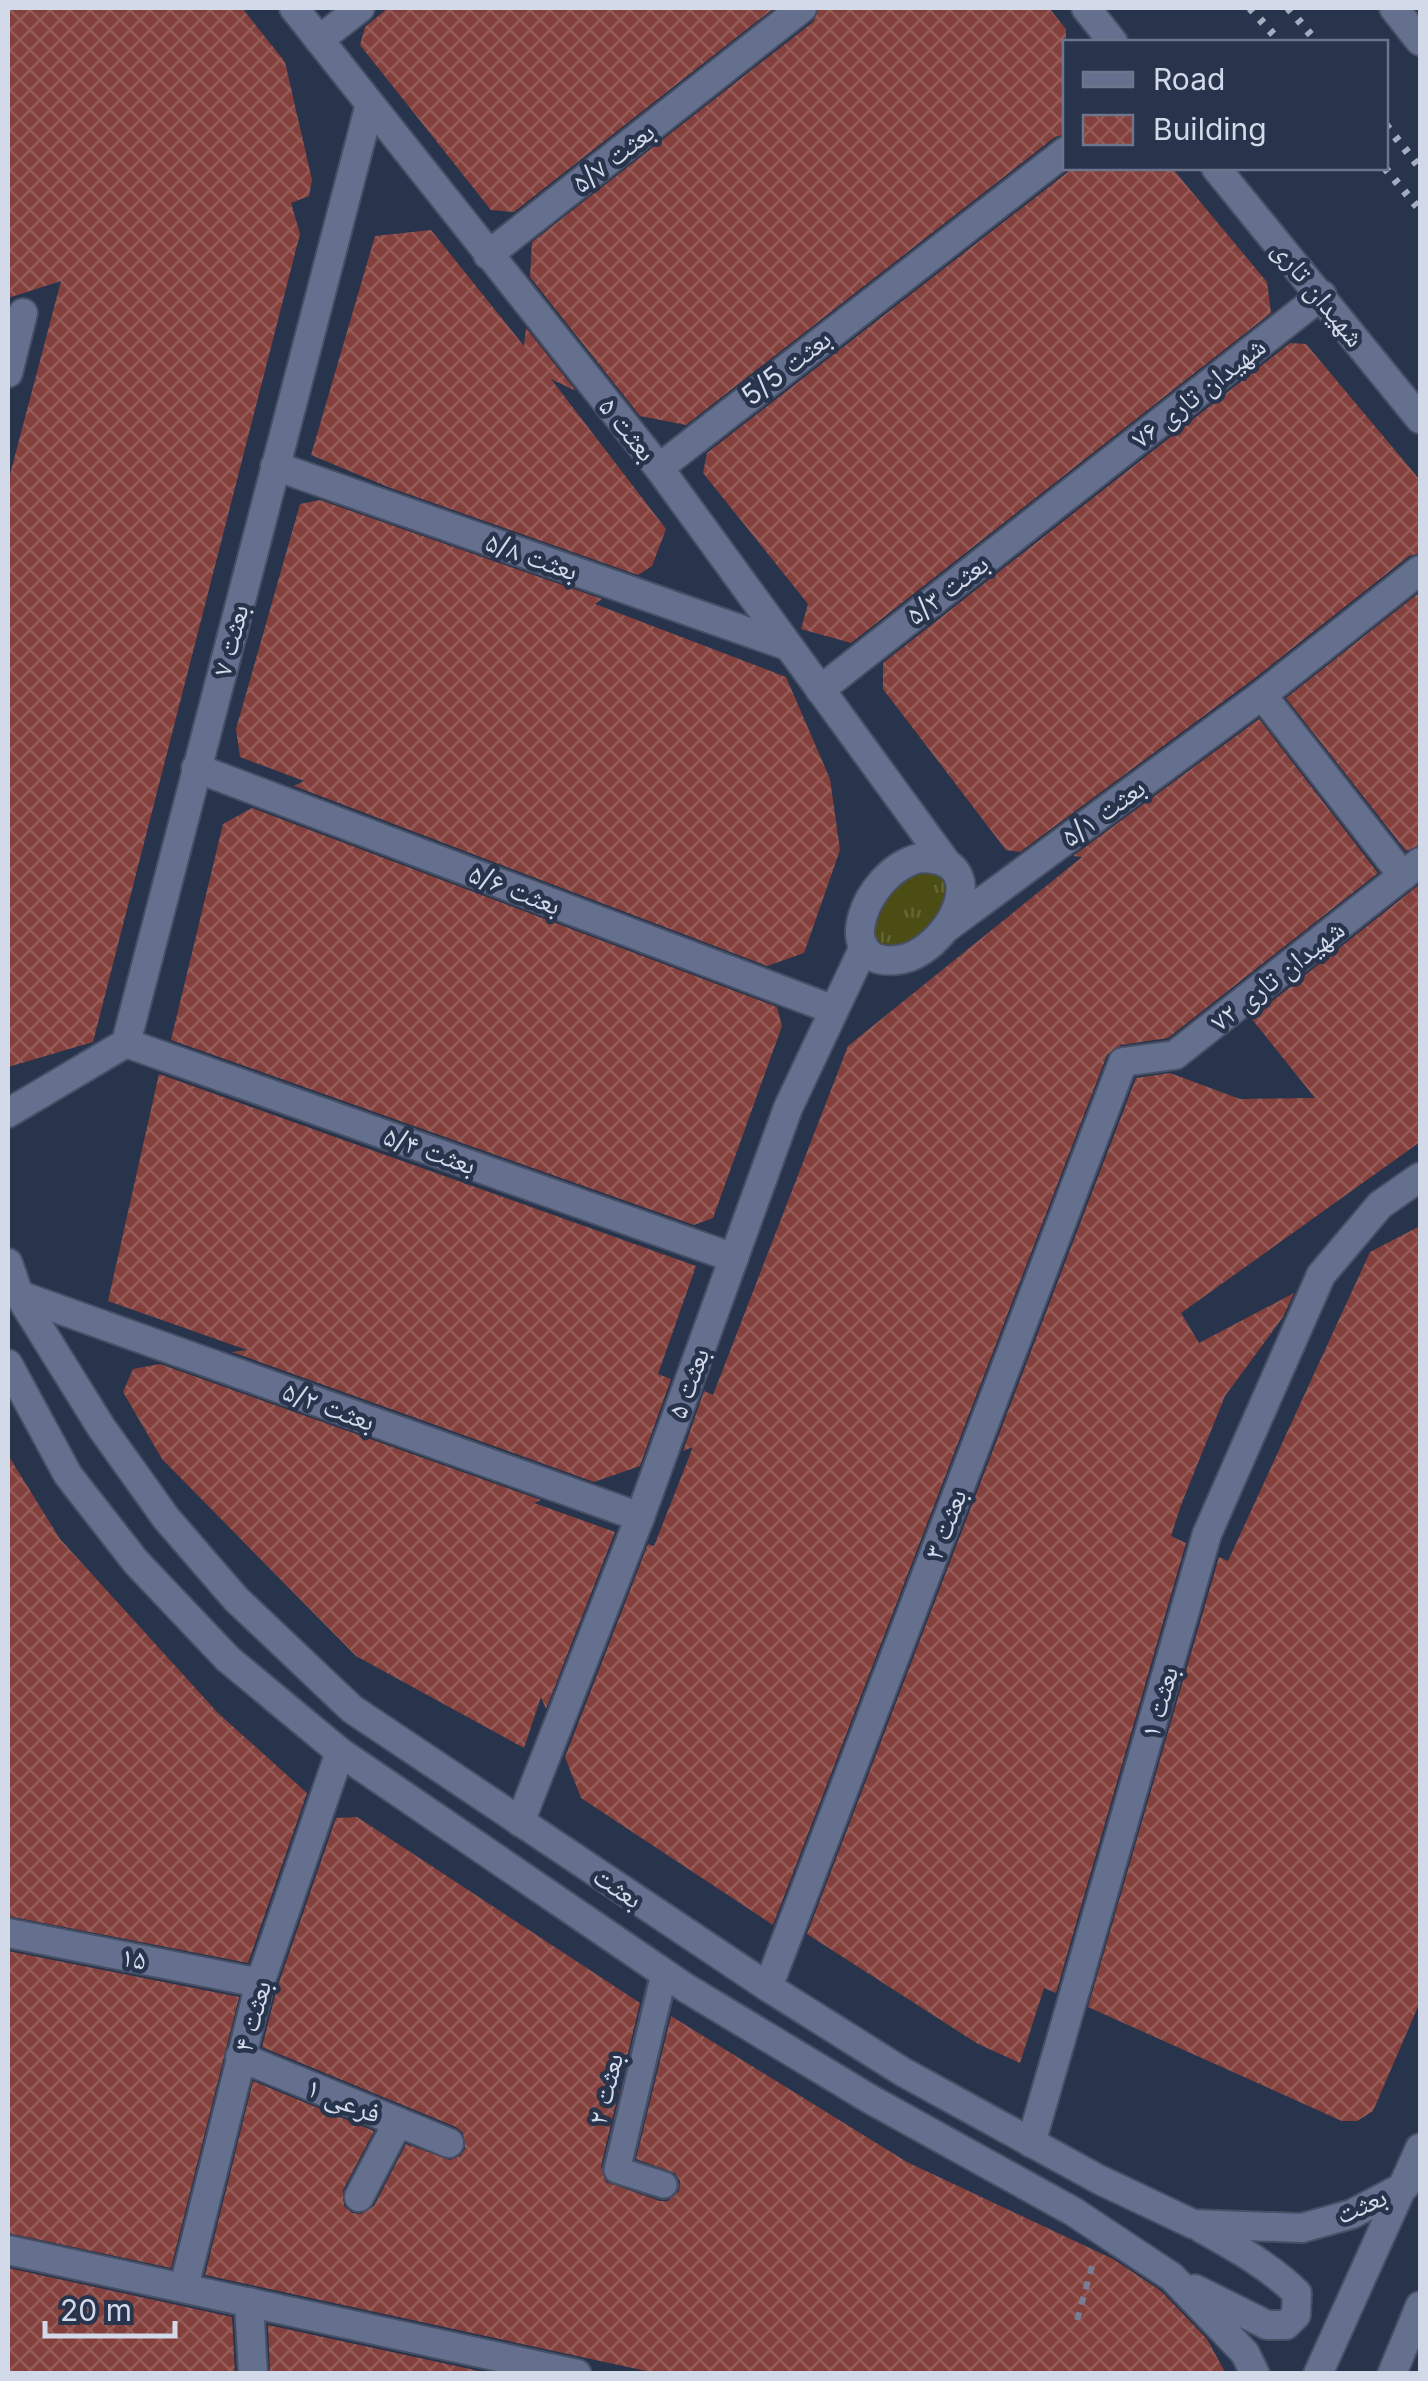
<svg xmlns="http://www.w3.org/2000/svg" width="1428" height="2381" viewBox="0 0 1428 2381" font-family="Inter,'Noto Naskh Arabic',sans-serif">
<style>
.grass{fill:url(#grass-tufts)}
.building{fill:url(#building-cross-hatch)}
.lines{fill:none;stroke-linecap:round;stroke-linejoin:round}
.service-casing{stroke:#474f65;stroke-width:30}
.minor-casing{stroke:#474f65;stroke-width:32}
.tertiary-casing{stroke:#474f65;stroke-width:32}
.secondary-casing{stroke:#474f65;stroke-width:32}
.path{stroke:#767f94;stroke-width:6;stroke-dasharray:8 8;stroke-linecap:butt}
.service{stroke:#64708d;stroke-width:25}
.minor{stroke:#64708d;stroke-width:28}
.tertiary{stroke:#64708d;stroke-width:28}
.secondary{stroke:#64708d;stroke-width:28}
.rail{stroke:#a4acbf;stroke-width:8;stroke-dasharray:5 10;stroke-linecap:butt}
.labels{text-anchor:middle;stroke-width:9;stroke-linejoin:round;paint-order:stroke}
.street-label{font-size:28px;fill:#d2d9e9;stroke:#28334c}
</style>
<defs>
<pattern id="grass-tufts" width="24" height="20" patternUnits="userSpaceOnUse" patternTransform="scale(2.5)"><rect width="24" height="20" fill="#4c4d15"/><path d="M3 7l-1-3M5 7V3M7 7l1-3M15 17l-1-3M17 17v-4M19 17l1-3" fill="none" stroke="#656637"/></pattern>
<pattern id="building-cross-hatch" width="8" height="8" patternUnits="userSpaceOnUse" patternTransform="scale(2.5)"><rect width="8" height="8" fill="#83403c"/><path d="M0 0l8 8M0 8l8-8" fill="none" stroke="#945b58"/></pattern>
</defs>
<rect width="100%" height="100%" fill="#28334c"/>
<path class="grass" d="M930,864L955,893L918,948L874,947C864,891 885,886 930,864Z"/>
<g class="building">
<polygon points="8,8 242,8 285,62 312,180 309,196 291,203 300,234 93,1042 8,1067 8,482 61,281 8,298"/>
<polygon points="388,8 774,8 514,212 491,210 360,45 365,27"/>
<polygon points="819,8 1049,8 1066,29 1066,134 1055,137 686,425 640,416 530,277 532,242 813,22"/>
<polygon points="1073,168 1172,168 1267,282 1271,313 851,643 801,629 808,604 703,473 707,453"/>
<polygon points="431,230 524,346 526,328 576,391 551,379 666,529 652,566 638,575 388,487 311,455 375,236"/>
<polygon points="1290,343 1306,344 1420,480 1420,553 1409,556 1251,681 1020,852 1006,850 883,689 883,663"/>
<polygon points="320,500 602,599 595,604 786,677 830,779 840,850 804,953 767,966 294,786 304,781 240,757 236,729 300,504"/>
<polygon points="1420,592 1420,845 1406,851 1286,698"/>
<polygon points="1259,719 1378,873 1168,1038 1121,1045 1107,1055 773,1925 581,1798 565,1757 648,1544 654,1546 693,1447 683,1451 704,1391 713,1395 848,1046 1082,857 1073,856"/>
<polygon points="252,808 777,1007 782,1026 713,1218 694,1225 171,1040 223,824"/>
<polygon points="1420,884 1420,1142 1181,1313 1199,1343 1294,1293 1283,1317 1225,1396 1181,1505 1171,1536 1186,1543 1056,1993 1044,1988 1020,2063 978,2044 807,1934 1136,1078 1170,1073 1240,1099 1315,1098 1251,1018"/>
<polygon points="159,1074 696,1266 658,1374 671,1379 640,1466 594,1482 232,1352 247,1350 108,1301"/>
<polygon points="1420,1226 1420,2002 1373,2111 1357,2121 1342,2121 1088,2007 1219,1557 1228,1561 1370,1252"/>
<polygon points="160,1364 541,1500 534,1503 615,1532 546,1709 541,1697 524,1748 356,1656 162,1459 123,1392 133,1369"/>
<polygon points="8,1455 60,1539 218,1713 307,1793 248,1963 8,1916"/>
<polygon points="357,1817 640,2003 601,2166 606,2182 660,2201 668,2201 679,2191 680,2181 675,2173 636,2159 671,2016 907,2162 1113,2259 1161,2291 1207,2339 1226,2374 660,2374 205,2275 253,2081 374,2131 343,2190 344,2206 352,2213 361,2214 374,2206 406,2144 450,2160 460,2156 465,2149 463,2133 456,2127 262,2047 277,1988 336,1818"/>
<polygon points="8,1951 239,1997 171,2268 8,2233"/>
<polygon points="8,2268 232,2317 235,2374 8,2374"/>
<polygon points="268,2325 493,2374 270,2374"/>
</g>
<g class="lines">
<defs>
<polyline id="service" points="664,1974 617,2170 664,2185"/>
<g id="minor">
<polyline points="294,8 659,468 946,862"/>
<polyline points="319,40 360,8"/>
<polyline points="488,255 802,8"/>
<polyline points="8,373 23,313"/>
<polyline points="275,466 788,646"/>
<polyline points="659,468 1066,151"/>
<polyline points="820,690 1322,295"/>
<polyline points="1262,695 1403,876"/>
<polyline points="196,768 834,1010"/>
<path d="M919,858C999,857 948,955 897,960C831,967 863,873 919,858Z"/>
<polyline points="945,929 1262,695 1420,570"/>
<polyline points="126,1043 734,1258"/>
<polyline points="8,1113 126,1043 370,104"/>
<polyline points="19,1295 640,1517"/>
<polyline points="520,1822 640,1517 788,1108 864,947"/>
<polyline points="8,1933 260,1983"/>
<polyline points="768,1987 1123,1062 1175,1055 1420,862"/>
<polyline points="240,2057 449,2143"/>
<polyline points="1031,2143 1207,1534 1321,1275 1380,1205 1420,1177"/>
<polyline points="359,2197 398,2122"/>
<polyline points="8,2250 577,2374"/>
<polyline points="184,2287 260,1983 340,1752"/>
<polyline points="249,2302 253,2374"/>
</g>
<g id="tertiary">
<polyline points="1086,8 1113,42"/>
<polyline points="1394,8 1420,41"/>
<polyline points="1216,168 1420,419"/>
</g>
<g id="secondary">
<polyline points="8,1263 19,1295 101,1427 166,1518 236,1599 352,1709 768,1987 903,2072 1098,2179 1193,2224 1302,2228 1352,2214 1405,2186"/>
<polyline points="8,1364 68,1475 136,1562 228,1659 340,1752 686,1988 870,2099 1074,2212 1172,2277 1245,2353 1255,2374"/>
<path d="M1195,2289L1267,2325H1286L1296,2315L1297,2293C1268,2265 1235,2247 1201,2228"/>
<polyline points="1318,2374 1420,2148"/>
<polyline points="1392,2374 1420,2306"/>
</g>
</defs>
<use href="#service" class="service-casing"/>
<use href="#minor" class="minor-casing"/>
<use href="#tertiary" class="tertiary-casing"/>
<use href="#secondary" class="secondary-casing"/>
<polyline class="path" points="1077,2320 1093,2263"/>
<use href="#service" class="service"/>
<use href="#minor" class="minor"/>
<use href="#tertiary" class="tertiary"/>
<use href="#secondary" class="secondary"/>
<g class="rail">
<polyline points="1250,8 1280,42"/>
<polyline points="1288,8 1317,42"/>
<polyline points="1386,125 1420,168"/>
<polyline points="1385,168 1420,210"/>
</g>
</g>
<g class="labels">
<g class="street-label">
<text transform="translate(613 157) rotate(-38)" y="10">بعثت ۵/۷</text>
<text transform="translate(1319 293) rotate(51)" y="10">شهیدان تاری</text>
<text transform="translate(786 367) rotate(-38)" y="10">بعثت 5/5</text>
<text transform="translate(1198 392) rotate(-38)" y="10">شهیدان تاری ۷۶</text>
<text transform="translate(628 429) rotate(51)" y="10">بعثت ۵</text>
<text transform="translate(532 556) rotate(19)" y="10">بعثت ۵/۸</text>
<text transform="translate(947 589) rotate(-38)" y="10">بعثت ۵/۳</text>
<text transform="translate(230 640) rotate(-75)" y="10">بعثت ۷</text>
<text transform="translate(1103 812) rotate(-36)" y="10">بعثت ۵/۱</text>
<text transform="translate(515 889) rotate(21)" y="10">بعثت ۵/۶</text>
<text transform="translate(1277 975) rotate(-38)" y="10">شهیدان تاری ۷۲</text>
<text transform="translate(430 1150) rotate(19)" y="10">بعثت ۵/۴</text>
<text transform="translate(688 1383) rotate(-70)" y="10">بعثت ۵</text>
<text transform="translate(329 1406) rotate(20)" y="10">بعثت ۵/۲</text>
<text transform="translate(945 1524) rotate(-69)" y="10">بعثت ۳</text>
<text transform="translate(1159 1702) rotate(-74)" y="10">بعثت ۱</text>
<text transform="translate(618 1887) rotate(34)" y="10">بعثت</text>
<text transform="translate(134 1958) rotate(11)" y="10">۱۵</text>
<text transform="translate(252 2016) rotate(-74)" y="10">بعثت ۴</text>
<text transform="translate(605 2089) rotate(-76)" y="10">بعثت ۲</text>
<text transform="translate(344 2100) rotate(22)" y="10">فرعی ۱</text>
<text transform="translate(1361 2205) rotate(-24)" y="10">بعثت</text>
</g>
</g>
<rect width="1428" height="2381" fill="none" stroke="#d2d9e9" stroke-width="20"/>
<rect x="1063" y="40" width="325" height="130" fill="#28334c" stroke="#6c758b" stroke-width="2.5"/>
<rect x="1083" y="72" width="50" height="15" fill="#64708d" stroke="#6c758b" stroke-width="2.5"/>
<text x="1153" y="90" font-size="30" fill="#d2d9e9">Road</text>
<rect x="1083" y="115" width="50" height="30" fill="url(#building-cross-hatch)" stroke="#6c758b" stroke-width="2.5"/>
<text x="1153" y="140" font-size="30" fill="#d2d9e9">Building</text>
<path d="M45 2321v15h130v-15" fill="none" stroke="#d2d9e9" stroke-width="5"/>
<text x="60" y="2321" font-size="30" fill="#d2d9e9" stroke="#28334c" stroke-width="8" paint-order="stroke">20 m</text>
</svg>
